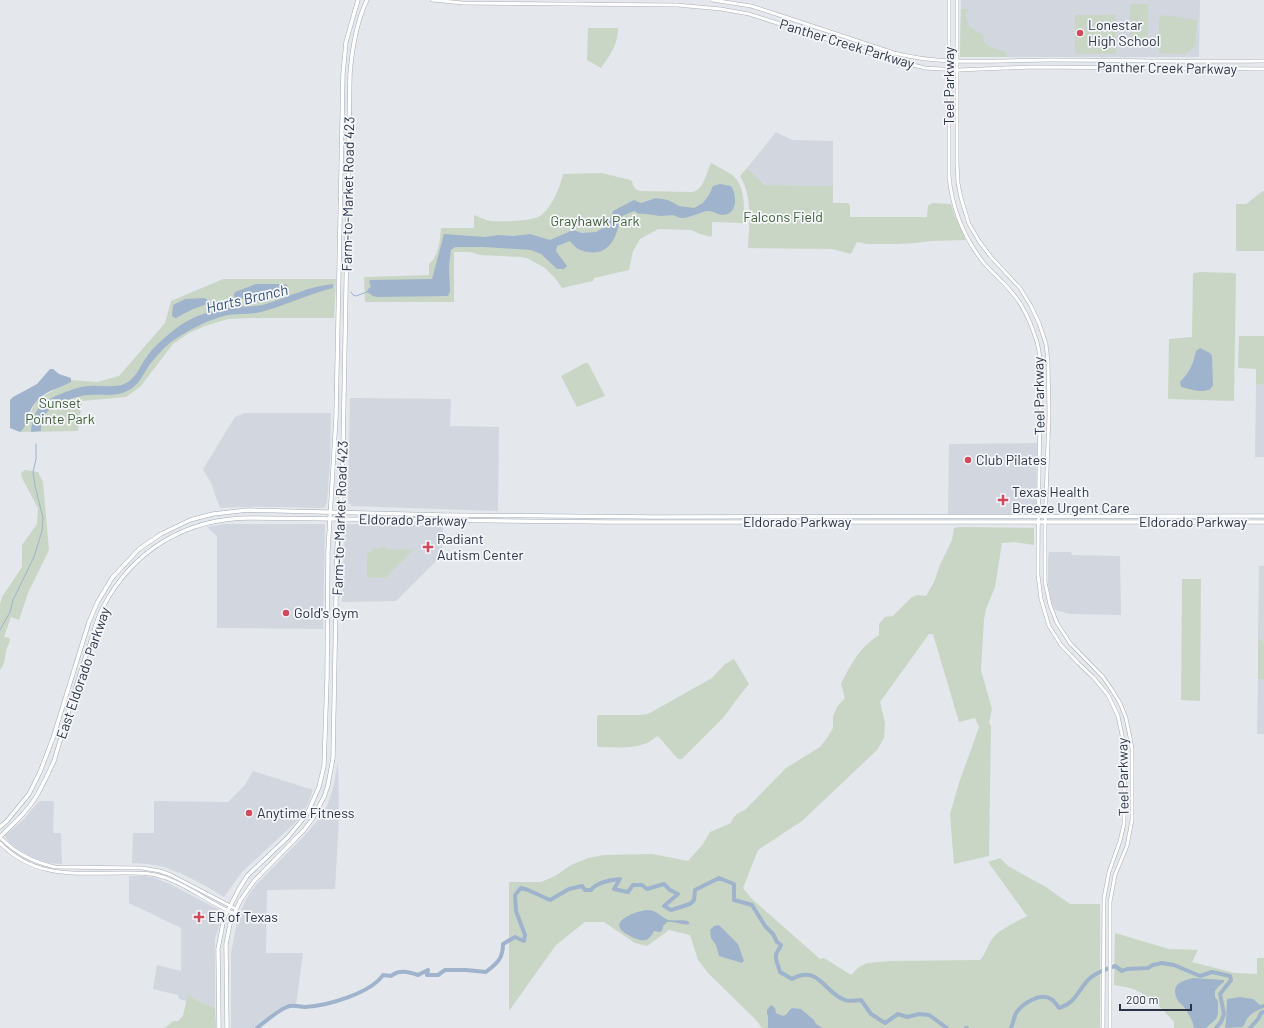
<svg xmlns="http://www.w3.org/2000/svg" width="1264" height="1028" viewBox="0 0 1264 1028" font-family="Barlow,sans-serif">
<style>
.built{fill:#d2d6de}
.green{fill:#c9d6c5}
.water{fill:#9fb4cc}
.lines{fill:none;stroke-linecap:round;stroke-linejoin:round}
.stream{stroke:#9fb4cc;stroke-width:1}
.river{stroke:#9fb4cc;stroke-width:4}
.secondary-casing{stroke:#a9aeb7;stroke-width:4}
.primary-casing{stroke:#a3abb8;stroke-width:4.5}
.secondary{stroke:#fff;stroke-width:3}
.primary{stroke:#fff;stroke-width:3.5}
.poi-dot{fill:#d1495b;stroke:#f4f6f9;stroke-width:1.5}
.labels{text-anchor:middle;stroke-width:3.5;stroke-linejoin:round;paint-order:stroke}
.poi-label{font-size:14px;fill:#2b3445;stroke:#f4f6f9;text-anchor:start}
.street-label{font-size:14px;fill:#2b3445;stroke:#f4f6f9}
.park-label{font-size:14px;fill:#3f6138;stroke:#f4f6f9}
.water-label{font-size:15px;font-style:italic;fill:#34527a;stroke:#f4f6f9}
</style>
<rect width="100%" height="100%" fill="#e4e7ec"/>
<g class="built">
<polygon points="961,0 1200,0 1199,57 960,57"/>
<polygon points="776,132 792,140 833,141 833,186 765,185 747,168"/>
<polygon points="1256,384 1264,385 1264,457 1255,457"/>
<polygon points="350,398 451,399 450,426 499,427 498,511 351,506 351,504 348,504"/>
<polygon points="245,413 331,413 330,462 327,502 324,508 282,507 239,507 220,508 211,483 203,469 235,417"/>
<polygon points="1037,443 1036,510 1034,514 948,514 949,444"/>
<polygon points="224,524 325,524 323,629 217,628 217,536 207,527"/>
<polygon points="345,524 443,526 442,555 396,601 342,602"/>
<polygon points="1049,552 1071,552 1072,555 1120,556 1121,615 1070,614 1055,610 1052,604 1048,584 1048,559"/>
<polygon points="1259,566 1264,566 1264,644 1258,637"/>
<polygon points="1258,679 1264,679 1264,734 1257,734"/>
<polygon points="338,761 339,817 335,889 267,890 266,953 303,953 296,1005 288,1006 257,1028 231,1028 231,953 237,922 243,906 248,896 256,885 304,836 318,820 327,806 333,789"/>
<polygon points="253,771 313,790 307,806 295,823 242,872 224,897 204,885 182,874 164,867 148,864 132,863 133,833 154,833 154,801 228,802 245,785"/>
<polygon points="39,801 54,801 53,833 61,833 62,864 49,863 31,857 16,848 6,839 5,836 25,818"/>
<polygon points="129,876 145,876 155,878 170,884 223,912 223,914 215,939 215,1008 194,999 189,995 187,1001 179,999 178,995 153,989 157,965 181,971 181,928 129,903"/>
</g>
<g class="green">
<rect x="1130" y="4" width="18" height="39"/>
<path d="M970,7L965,15L969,26L983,35C983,49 996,48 1006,52L1007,57H960L961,9H967Z"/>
<rect x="1075" y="15" width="41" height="39"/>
<polygon points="1163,15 1197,20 1195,46 1185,54 1159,53 1159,19"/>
<path d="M588,28H618C618,45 610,55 601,68L587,60Z"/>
<path d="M711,163C718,167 725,170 731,174C746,185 744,207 744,223L712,222V234L711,237L700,234L691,230L658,229L640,239L633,251L629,270L594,278L593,281L562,288L555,278L545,268L527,258L520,257L480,255L470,252H454V302H365L364,277L429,275V264C439,256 440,240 441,228H474V215C479,217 486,220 491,221C501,222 533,221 540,216C552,208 560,187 563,174L601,173L631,180C634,185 633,190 641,191L692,192C704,190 706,173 711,163Z"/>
<path d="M747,168L765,185L833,186V203H848L850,206V217H927L928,206L932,203L951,204L954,214L966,240L930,241L916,243L898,244H867L857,242L851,254L832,249L748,248C749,225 753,197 740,176Z"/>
<polygon points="1263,191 1264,191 1264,251 1236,251 1236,204 1246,204"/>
<polygon points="1200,272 1234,273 1236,274 1234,401 1168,399 1169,339 1192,337 1193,274 1194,273"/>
<polygon points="223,279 336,279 334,318 252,318 228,319 205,326 189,333 173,344 140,387 126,397 82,401 78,431 20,432 37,400 71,380 97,382 119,376 165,323 171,301"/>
<polygon points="1239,336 1264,336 1264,385 1256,384 1256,369 1238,368"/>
<polygon points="585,363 588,363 605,396 577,407 561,376"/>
<path d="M25,470L38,472L43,482L49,550L28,593L19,620L11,617L4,637L10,638C10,643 8,644 7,648C4,655 6,664 0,670V604L2,597L22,567V545L37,524L38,508L22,478L21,473Z"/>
<path d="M959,527L1034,528V545L1015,542L1002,543L995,587L986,609L984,619L981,670L992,709L989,723L991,726L989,856L954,864L950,814L959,783L979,727L975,718L959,722L933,634H929L880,702L885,723L884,738L877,750L802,821L758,850L743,888L752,899L820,959L824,958L851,975L859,967L867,963L890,961L980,960C986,954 987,946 992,939C999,929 1017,922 1027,916L988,862L1000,858L1008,866L1046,887L1070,904H1100V1028H762L756,1020L708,973L698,960L690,935L669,930L647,946L635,943L604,922H585L556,945L509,1011V882H541L555,876L571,865L588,858L604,855L652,854L688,861L703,844L710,832L731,823L733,818L737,814L746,809L786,768L820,747L827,738L833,728V716L837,707L845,698L841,684C851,664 859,648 879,635V624L885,617L893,616L911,598L917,595L926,596L934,582L940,565L952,540L954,528Z"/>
<polygon points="373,547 378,549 384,547 388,550 414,549 386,577 383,578 367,577 367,553 372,552"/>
<polygon points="1182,579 1201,579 1200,701 1181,700"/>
<polygon points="1258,637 1264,644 1264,679 1258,679"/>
<path d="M734,659L749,684L737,699L723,718L682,759H678L658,736C653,738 650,743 644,744C630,749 613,747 598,747L597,745V717L598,715H640L648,714L712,678L725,664Z"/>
<path d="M1115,933L1169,949L1198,950L1192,962L1235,973L1257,974V958H1264V1028H1174V1022C1163,1009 1147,993 1130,988C1125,987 1120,986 1114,985Z"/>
<polygon points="188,994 194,999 215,1008 216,1028 165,1028 173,1021 178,1021 183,1016"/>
</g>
<g class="water">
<path d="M720,184L731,186C737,195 738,214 723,215C718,215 714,211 708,211C699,212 691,218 682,218C679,218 676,216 673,215C669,215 665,216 661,216C653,216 647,213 639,214L634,211L620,217C618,235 610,256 588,252C580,251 575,248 570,241L557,246L556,251L567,266L564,269H557L541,254L531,250L484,247H455L451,250L449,266L450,291L448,296L377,297L373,296L367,292L368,289L371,287L369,282L370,280L432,279L444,234L485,237L498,235L514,236L530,234L550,240L573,230L582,233L596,232L606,226L611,217L613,211L634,200L641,203L656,198L668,200L679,206L694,208L703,203L709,195L713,186Z"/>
<path d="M256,284H285L289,286C279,295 250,299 237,299L234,297V294L235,292Z"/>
<path d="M333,284V288C308,294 285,306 261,312C250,315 239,313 228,315C206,320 189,330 171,342C163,348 156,357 150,364C143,374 139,386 127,391C116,397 103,394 91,395C83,395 75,397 68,400C51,407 41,412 41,431L31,432C33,409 42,401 63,393C71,390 80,386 89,386C102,385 117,389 128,382C137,376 140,366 146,358C153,347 164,338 174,330C191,316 214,309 236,307C246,306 256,307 266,304C288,297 310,286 333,284Z"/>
<polygon points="204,298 208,300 207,304 191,310 176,318 175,318 172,316 173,305 185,299"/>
<path d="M1200,348L1210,353L1212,356L1213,385C1209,396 1190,389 1181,387L1180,382C1182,379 1185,377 1187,374C1192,367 1194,359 1196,351Z"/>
<path d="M50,369H53L59,374L71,378V382C50,393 41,390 29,413C25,421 28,425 20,432L10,428V400L13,397L37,384Z"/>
<path d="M646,910C656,910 658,914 666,919C672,922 682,919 688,921L690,924C682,926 675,921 667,922L663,926L662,931L659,932L654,931C648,944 640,941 630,936C627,934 622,932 620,928C615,918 639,911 646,910Z"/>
<polygon points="719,925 738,944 744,961 742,963 719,956 716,945 711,938 710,930 714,926"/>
<path d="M1193,978L1224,980V982L1218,987L1215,991V997L1218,1001V1014L1216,1019L1206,1028H1194C1193,1025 1193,1022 1191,1019C1189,1015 1186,1009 1183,1006C1181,1003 1180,1004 1178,1001C1170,986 1179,981 1193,978Z"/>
<path d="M1240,997L1253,999L1260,1005L1264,1004V1008C1258,1010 1251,1013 1247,1019C1245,1022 1245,1025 1242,1027L1225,1028L1226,1020L1227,999Z"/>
<path d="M771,1005L775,1008L776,1013C787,1019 785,1014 792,1008L801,1009L814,1020L816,1024L823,1028H768V1016L767,1014V1010Z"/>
</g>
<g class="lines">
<g class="stream">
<polyline points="351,292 353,295 356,296 367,292"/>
<polyline points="0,630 10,612 13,600 34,557 42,531 43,518 35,486 33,472 36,459 36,444"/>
</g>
<g class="river">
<path d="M257,1028C266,1021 277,1011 287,1007C293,1004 299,1007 305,1007C327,1006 371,993 383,975L391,976C399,969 409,972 418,975L428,970L427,975H438L445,970H466L486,972C497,963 503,959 503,944L515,937L524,941L525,935L516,911L515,895L521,888L528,890L550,900L569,889L582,886L585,890H591C597,882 610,880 620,879L614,889L628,892L633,885H642L647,889L664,884L670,890L678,894L664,906L671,910L690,904L694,900L695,890L719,878L734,884V900L752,905L765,926L773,934L777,942L781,945C780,948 777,951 776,955C775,960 779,967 780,972L792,979C819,964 824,993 845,1000C849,1002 856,1000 861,1000L871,1014L885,1023L898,1014L907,1017L919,1014L929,1015L947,1028"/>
<polyline points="966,1028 967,1028"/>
<path d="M1011,1028C1013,1023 1014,1018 1016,1013C1022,1004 1040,992 1051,999C1054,1001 1057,1005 1059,1008C1076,1003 1078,990 1089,979C1096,972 1106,969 1115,966L1122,971L1127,969L1148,968L1153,965L1162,963L1174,965L1200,976L1212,972L1230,976L1231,980L1220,994L1224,1014L1221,1022L1216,1028"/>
<polyline points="1250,1028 1258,1019 1261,1013 1264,1012"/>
</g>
<defs>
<g id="secondary">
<polyline points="432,0 463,3 677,5 721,9 749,14 771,21 885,58 925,68 958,70 1033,67 1264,69"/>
<path d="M712,0L751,6L770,12L894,53C943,66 1000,60 1051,60C1122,60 1193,62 1264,61"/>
<path d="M949,0V176C952,209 963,236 983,262C993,274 1005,283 1014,295C1024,307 1030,321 1035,336C1044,359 1040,392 1040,417C1039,470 1038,522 1038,575L1041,599L1049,626L1061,645L1078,663L1093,677L1108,695L1118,716L1123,740L1125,755L1124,824L1120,841L1109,872L1104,898L1103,1028"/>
<polyline points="957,0 957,162 958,183 961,198 969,224 979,241 991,257 1020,288 1031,306 1039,323 1046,344 1048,362 1049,414 1045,527 1045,582 1050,605 1057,623 1070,643 1103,677 1112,690 1120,703 1126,718 1130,737 1132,749 1132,820 1127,846 1115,875 1110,902 1110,1028"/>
<path d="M0,837C15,853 33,862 55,867L142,868L160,871L171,875L236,909"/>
<path d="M0,843C35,879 76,873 122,873C133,873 145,872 156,875C182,881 209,903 235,914"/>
</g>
<g id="primary">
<polyline points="0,827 7,821 29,794 40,772 53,738 89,622 97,603 112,578 139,549 161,534 190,520 213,514 248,510 443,515 654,517 1264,516"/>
<path d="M0,837C12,825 25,814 34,800C42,788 48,774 54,761C66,722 76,683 90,644C94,632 97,618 103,607C133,550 186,518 251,518L608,522H1264"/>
<polyline points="219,1028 218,949 224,918 239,889 247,876 288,837 307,814 319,787 324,766 327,679 328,551 336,417 343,74 346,42 358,0"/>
<path d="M227,1028L226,944L230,924L240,901L254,881L304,830L313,818L324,797L328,785L333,758L337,548L342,484L343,449L350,74C352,49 356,23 367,0"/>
</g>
</defs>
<use href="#secondary" class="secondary-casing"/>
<use href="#primary" class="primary-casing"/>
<use href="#secondary" class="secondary"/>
<use href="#primary" class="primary"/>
</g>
<g class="poi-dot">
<circle cx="1080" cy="33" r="4"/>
<circle cx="968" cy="460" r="4"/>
<path d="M1001 494h4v4h4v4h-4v4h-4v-4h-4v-4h4z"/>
<path d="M426 541h4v4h4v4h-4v4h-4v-4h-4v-4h4z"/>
<circle cx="286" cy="613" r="4"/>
<circle cx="249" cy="813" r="4"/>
<path d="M197 911h4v4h4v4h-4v4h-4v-4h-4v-4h4z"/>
</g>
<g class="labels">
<g class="poi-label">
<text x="1088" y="30">Lonestar<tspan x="1088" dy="16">High School</tspan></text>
<text x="976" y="465">Club Pilates</text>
<text x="1012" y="497">Texas Health<tspan x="1012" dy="16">Breeze Urgent Care</tspan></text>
<text x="437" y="544">Radiant<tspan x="437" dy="16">Autism Center</tspan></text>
<text x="294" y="618">Gold's Gym</text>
<text x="257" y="818">Anytime Fitness</text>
<text x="208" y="922">ER of Texas</text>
</g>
<g class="street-label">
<text transform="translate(847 44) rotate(17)" y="5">Panther Creek Parkway</text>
<text transform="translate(1167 68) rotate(1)" y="5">Panther Creek Parkway</text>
<text transform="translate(949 86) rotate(-90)" y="5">Teel Parkway</text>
<text transform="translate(348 194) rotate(-89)" y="5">Farm-to-Market Road 423</text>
<text transform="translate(1039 396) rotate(-91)" y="5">Teel Parkway</text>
<text transform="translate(340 518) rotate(-88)" y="5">Farm-to-Market Road 423</text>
<text transform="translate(413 520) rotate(1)" y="5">Eldorado Parkway</text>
<text x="797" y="527">Eldorado Parkway</text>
<text x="1193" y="527">Eldorado Parkway</text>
<text transform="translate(83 673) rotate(-71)" y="5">East Eldorado Parkway</text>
<text transform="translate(1123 777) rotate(-91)" y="5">Teel Parkway</text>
</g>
<g class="park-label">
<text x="783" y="222">Falcons Field</text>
<text x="595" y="226">Grayhawk Park</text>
<text x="60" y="408">Sunset<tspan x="60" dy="16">Pointe Park</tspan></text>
</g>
<g class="water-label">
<text transform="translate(247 299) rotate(-13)" y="5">Harts Branch</text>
</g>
</g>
<path d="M1120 1004v6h71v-6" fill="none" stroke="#2b3445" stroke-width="2"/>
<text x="1126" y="1004" font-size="12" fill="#2b3445" stroke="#f4f6f9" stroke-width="3" paint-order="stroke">200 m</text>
</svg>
